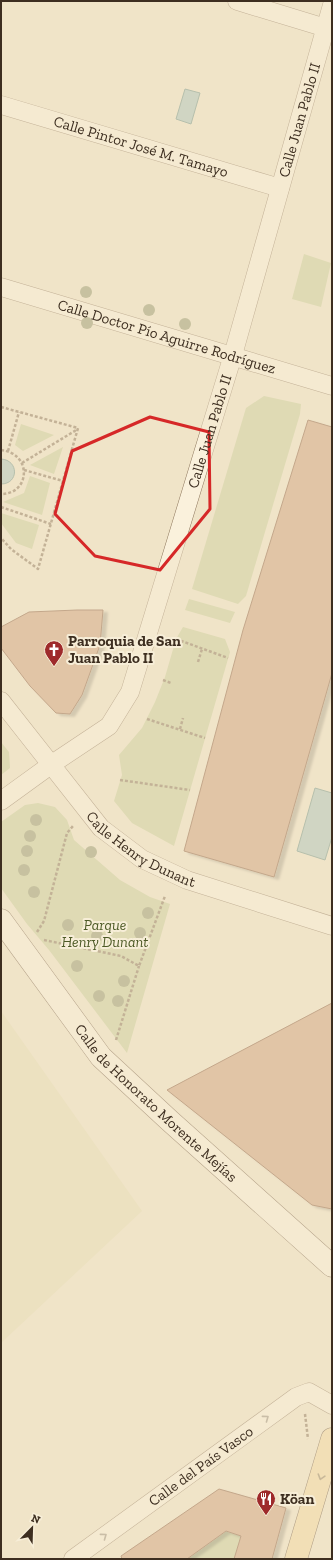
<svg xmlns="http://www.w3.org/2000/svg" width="333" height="1560" viewBox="0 0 333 1560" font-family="'Zilla Slab',serif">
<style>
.farmland{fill:#e6deb5}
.green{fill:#c9cf9b}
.water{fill:#a9c4bc;stroke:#6f938a}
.building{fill:#cf9f7d;stroke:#8d5f41;filter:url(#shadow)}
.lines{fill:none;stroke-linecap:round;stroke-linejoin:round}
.street-casing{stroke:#8d765c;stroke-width:19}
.secondary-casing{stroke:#6f573f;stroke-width:23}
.primary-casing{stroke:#5b4430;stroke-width:23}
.path{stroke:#8d765c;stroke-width:2.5;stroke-dasharray:3 2;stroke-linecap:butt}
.street{stroke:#faf1dc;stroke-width:18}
.secondary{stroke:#faf1dc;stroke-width:22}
.primary{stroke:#f3d9a0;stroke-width:22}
.tree{fill:#96986f}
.oneway{stroke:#9c907e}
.oneway2{stroke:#988460}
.marked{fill:none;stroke:#d62828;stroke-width:3;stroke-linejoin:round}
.labels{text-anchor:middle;stroke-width:4;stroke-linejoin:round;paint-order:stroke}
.street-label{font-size:15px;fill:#3d2e20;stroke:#f7eed8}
.poi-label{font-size:15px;font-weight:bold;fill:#3d2e20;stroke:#f7eed8;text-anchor:start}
.park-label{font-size:15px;font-style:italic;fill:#4d5a26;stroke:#f7eed8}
</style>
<defs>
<filter id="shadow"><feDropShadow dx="4.5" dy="2.5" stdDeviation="1" flood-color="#0004"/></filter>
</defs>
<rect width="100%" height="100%" fill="#f0e4c8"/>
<polygon class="farmland" points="1,1011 142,1211 1,1343"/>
<g class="green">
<polygon points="304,254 331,263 321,307 292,299"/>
<polygon points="264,396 301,404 300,414 246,596 238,604 192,589 246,408"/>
<polygon points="21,424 54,435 23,451 15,445"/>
<polygon points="63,447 54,474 30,465"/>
<polygon points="30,476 50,483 42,515 3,502 24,493"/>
<polygon points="1,513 39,525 32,549 16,543 1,523"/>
<polygon points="189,599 235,612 230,623 185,610"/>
<polygon points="183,627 225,639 230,652 174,846 132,823 114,801 122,775 119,755 142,728 155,702 165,677 176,639"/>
<polygon points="1,742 9,752 10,768 1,775"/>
<polygon points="38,803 55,807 67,820 74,840 120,880 150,897 170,904 127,1053 49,950 27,924 1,888 1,822 25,805"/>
<polygon points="226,1531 241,1536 234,1559 187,1559"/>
</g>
<g class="water">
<polygon points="185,89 200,93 191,124 176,119"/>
<path d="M1,459C19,460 19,484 1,484Z"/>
<polygon points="315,788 332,793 332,837 325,860 297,851"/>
</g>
<g class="building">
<polygon points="308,420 332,427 332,673 274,877 184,851 243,630"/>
<polygon points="77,610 103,610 100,645 82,695 70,714 56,713 30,686 1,648 1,627 29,612"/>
<polygon points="332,1003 332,1209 312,1205 167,1090"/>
<polygon points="219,1489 286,1508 272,1559 234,1559 241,1536 226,1531 187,1559 122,1559 121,1556"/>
</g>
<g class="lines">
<defs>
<g id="street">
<polyline points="237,1 326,28"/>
<path id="s1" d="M1,105L280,188"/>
<path id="s2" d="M1,287L332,386"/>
<path id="s3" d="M1,701L101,828L142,859L187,880L332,926"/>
<path id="s4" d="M1,801L52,764L109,726L130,692L233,355L332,5"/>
<path id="s5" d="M73,1559L296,1397L309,1392L332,1405"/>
</g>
<g id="secondary">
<path id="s6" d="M1,920L101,1057L170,1121L332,1266"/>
</g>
<polyline id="primary" points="296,1559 332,1439"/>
</defs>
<use href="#street" class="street-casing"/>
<use href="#secondary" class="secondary-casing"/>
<use href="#primary" class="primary-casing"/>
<g class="path">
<polyline points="1,407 78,428 38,569 11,549 1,538"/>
<path d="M1,450C32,453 31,494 1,494"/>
<polyline points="8,451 19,412"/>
<polyline points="22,463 78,429"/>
<polyline points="24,470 63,481"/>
<polyline points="1,507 51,524"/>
<polyline points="176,639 228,658"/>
<polyline points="198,662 202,649"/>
<polyline points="163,680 171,683"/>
<polyline points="147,719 205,738"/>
<polyline points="180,729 183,718"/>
<polyline points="120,780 190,790"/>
<polyline points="37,932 44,921 67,833 73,826"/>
<polyline points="44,940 121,956 139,966 165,896"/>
<polyline points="116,1040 139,966"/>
<polyline points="305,1414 308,1439"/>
</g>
<use href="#street" class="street"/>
<use href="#secondary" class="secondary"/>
<use href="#primary" class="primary"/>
</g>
<g class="tree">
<circle cx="86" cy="292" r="6"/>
<circle cx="149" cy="310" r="6"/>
<circle cx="87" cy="323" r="6"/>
<circle cx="185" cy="324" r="6"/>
<circle cx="36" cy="820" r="6"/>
<circle cx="30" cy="836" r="6"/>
<circle cx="27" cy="851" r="6"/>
<circle cx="91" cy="852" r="6"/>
<circle cx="24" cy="870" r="6"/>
<circle cx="34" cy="892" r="6"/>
<circle cx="148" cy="913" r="6"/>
<circle cx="68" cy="925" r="6"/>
<circle cx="140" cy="933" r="6"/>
<circle cx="97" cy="936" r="6"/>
<circle cx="77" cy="966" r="6"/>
<circle cx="124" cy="981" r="6"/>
<circle cx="99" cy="996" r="6"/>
<circle cx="118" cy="1001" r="6"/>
</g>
<defs><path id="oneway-chevron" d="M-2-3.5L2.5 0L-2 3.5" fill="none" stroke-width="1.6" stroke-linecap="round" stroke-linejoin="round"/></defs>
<g class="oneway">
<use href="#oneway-chevron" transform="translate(266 1418) rotate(-36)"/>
<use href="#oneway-chevron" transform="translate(104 1536) rotate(-36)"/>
</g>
<use class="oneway2" href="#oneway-chevron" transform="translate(321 1477) rotate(107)"/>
<path d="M0 0H333V1560H0ZM150,417L209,432L210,509L160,570L95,556L55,514L72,451Z" fill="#f0e4c8" fill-opacity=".55" fill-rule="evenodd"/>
<path class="marked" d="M150,417L209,432L210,509L160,570L95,556L55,514L72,451Z"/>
<defs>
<symbol id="church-pin" viewBox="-11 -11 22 30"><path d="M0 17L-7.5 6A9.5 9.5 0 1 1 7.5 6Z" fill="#9e2a2b" stroke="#f7eed8"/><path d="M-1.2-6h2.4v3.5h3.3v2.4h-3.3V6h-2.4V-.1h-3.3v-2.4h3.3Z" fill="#fff"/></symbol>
<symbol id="restaurant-pin" viewBox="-11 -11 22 30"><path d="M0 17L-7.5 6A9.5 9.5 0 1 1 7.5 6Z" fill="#9e2a2b" stroke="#f7eed8"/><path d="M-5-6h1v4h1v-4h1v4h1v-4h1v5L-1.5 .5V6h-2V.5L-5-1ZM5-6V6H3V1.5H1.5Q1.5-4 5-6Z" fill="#fff"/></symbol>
</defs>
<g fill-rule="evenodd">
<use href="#church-pin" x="43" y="639" width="22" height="30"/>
<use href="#restaurant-pin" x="255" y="1488" width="22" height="30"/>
</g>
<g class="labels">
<g class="street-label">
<text dy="5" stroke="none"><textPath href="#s4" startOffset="768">Calle Juan Pablo II</textPath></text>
<text dy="5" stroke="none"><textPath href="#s1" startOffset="146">Calle Pintor José M. Tamayo</textPath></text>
<text dy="5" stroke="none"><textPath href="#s2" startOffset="173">Calle Doctor Pío Aguirre Rodríguez</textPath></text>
<text dy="5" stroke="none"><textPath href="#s4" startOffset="444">Calle Juan Pablo II</textPath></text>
<text dy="5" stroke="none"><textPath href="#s3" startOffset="207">Calle Henry Dunant</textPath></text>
<text dy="5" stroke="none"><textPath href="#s6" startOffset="241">Calle de Honorato Morente Mejías</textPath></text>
<text dy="5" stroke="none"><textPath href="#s5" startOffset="158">Calle del País Vasco</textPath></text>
</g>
<g class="poi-label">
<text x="68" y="646">Parroquia de San<tspan x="68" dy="17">Juan Pablo II</tspan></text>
<text x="280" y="1504">Köan</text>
</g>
<g class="park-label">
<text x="105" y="930">Parque<tspan x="105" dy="17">Henry Dunant</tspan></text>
</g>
</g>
<rect width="333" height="1560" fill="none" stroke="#3d2e20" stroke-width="4"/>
<g transform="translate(32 1528) rotate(23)" stroke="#f7eed8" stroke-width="3" paint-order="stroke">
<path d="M0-3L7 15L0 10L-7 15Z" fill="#3d2e20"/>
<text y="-6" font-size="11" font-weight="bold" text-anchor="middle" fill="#3d2e20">N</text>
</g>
</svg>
